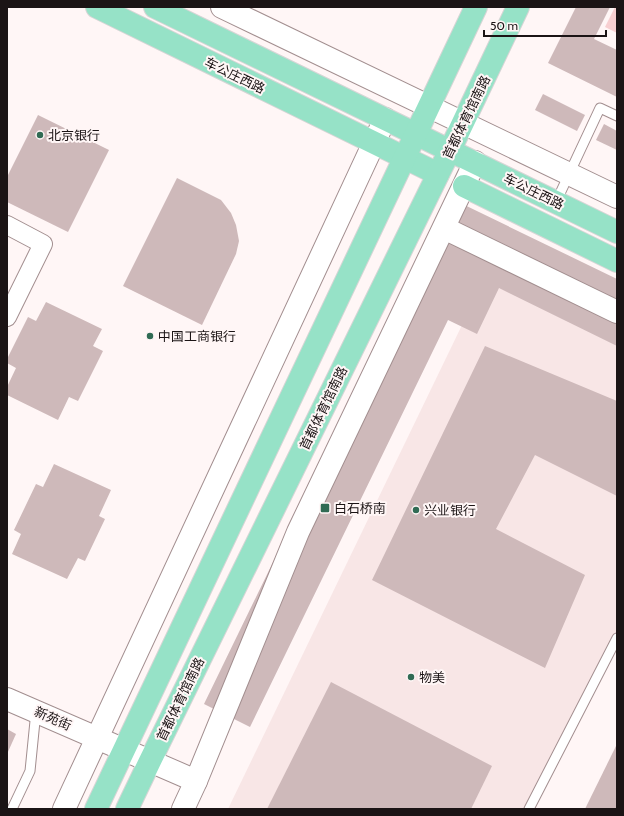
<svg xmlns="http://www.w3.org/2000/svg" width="624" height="816" viewBox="0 0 624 816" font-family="Cabin,'Noto Sans SC',sans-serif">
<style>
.built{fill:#f8e6e6}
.green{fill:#f8cfd1}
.building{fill:#ceb9ba}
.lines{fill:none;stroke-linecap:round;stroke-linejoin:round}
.lane-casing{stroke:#a28e8f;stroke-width:11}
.street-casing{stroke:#a28e8f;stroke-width:20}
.secondary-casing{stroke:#a28e8f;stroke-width:24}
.primary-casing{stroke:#d6d5d5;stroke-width:24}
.lane{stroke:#fff;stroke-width:9}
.street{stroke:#fff;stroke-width:18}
.secondary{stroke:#fff;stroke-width:22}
.primary{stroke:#96e2c7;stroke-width:22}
.poi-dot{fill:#306b54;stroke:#fff6f6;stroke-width:1.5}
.labels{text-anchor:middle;stroke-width:4;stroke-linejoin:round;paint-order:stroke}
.street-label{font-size:13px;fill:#1b1415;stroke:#fff6f6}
.poi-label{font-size:13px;fill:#1b1415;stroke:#fff6f6;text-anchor:start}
</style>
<rect width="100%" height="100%" fill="#fff6f6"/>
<polygon class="built" points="492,263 617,324 617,638 529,809 228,809"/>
<polygon class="green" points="615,7 617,7 617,33 605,27"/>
<g class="building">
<polygon points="576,7 610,7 594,39 617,50 617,97 548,63"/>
<polygon points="543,94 585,115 577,131 535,110"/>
<polygon points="38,115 109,150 68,232 7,202 7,177"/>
<polygon points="604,124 617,131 617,150 596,140"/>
<polygon points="177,178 221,200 231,213 236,225 239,241 236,254 202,325 123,286"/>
<polygon points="450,198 617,279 617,346 499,288 477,334 448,320 250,727 204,704"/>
<polygon points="46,302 102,329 93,346 103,351 78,401 69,397 58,420 7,395 7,387 16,368 7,363 7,359 28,317 36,321"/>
<polygon points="485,346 617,401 617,496 535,455 496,529 585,575 545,668 372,580"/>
<polygon points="54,464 111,490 99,516 105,519 85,561 78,558 67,579 12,554 21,534 14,530 36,484 43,487"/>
<polygon points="331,682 492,766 471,809 267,809"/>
<polygon points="7,729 16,734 7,754"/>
<polygon points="617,744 617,809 585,809"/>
</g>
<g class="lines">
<defs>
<g id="lane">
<polyline points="556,202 600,108 617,116"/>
<polyline points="12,809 30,771 36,711"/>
<polyline points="529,809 617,638"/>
</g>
<polyline id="street" points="7,225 43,244 7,317"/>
<g id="secondary">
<polyline points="222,7 617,197"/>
<polyline points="444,228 617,312"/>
<polyline points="7,699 196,781"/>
<polyline points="64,809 385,119"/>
<polyline points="183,809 196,781 298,532 475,162"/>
</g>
<g id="primary">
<polyline points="97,7 438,174"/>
<polyline points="155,7 617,232"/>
<polyline points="464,186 617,261"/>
<polyline points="96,809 476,7"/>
<polyline points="127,809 150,761 450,150 518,7"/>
</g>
</defs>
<use href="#lane" class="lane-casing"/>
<use href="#street" class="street-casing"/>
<use href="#secondary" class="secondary-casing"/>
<use href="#primary" class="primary-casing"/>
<use href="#lane" class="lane"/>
<use href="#street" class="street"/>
<use href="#secondary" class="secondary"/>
<use href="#primary" class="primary"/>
</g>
<g class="poi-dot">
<circle cx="40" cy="135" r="4"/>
<circle cx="150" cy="336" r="4"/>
<rect x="320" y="503" width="10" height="10" rx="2"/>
<circle cx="416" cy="510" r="4"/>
<circle cx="411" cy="677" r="4"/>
</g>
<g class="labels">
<g class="street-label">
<text transform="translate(235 75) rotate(26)" y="5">车公庄西路</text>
<text transform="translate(466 117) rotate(-64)" y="5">首都体育馆南路</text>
<text transform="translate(534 191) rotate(26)" y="5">车公庄西路</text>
<text transform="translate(323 408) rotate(-64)" y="5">首都体育馆南路</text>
<text transform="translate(180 699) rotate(-64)" y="5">首都体育馆南路</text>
<text transform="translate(53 718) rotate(24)" y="5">新苑街</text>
</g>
<g class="poi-label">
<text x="48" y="140">北京银行</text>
<text x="158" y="341">中国工商银行</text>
<text x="334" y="513">白石桥南</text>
<text x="424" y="515">兴业银行</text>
<text x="419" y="682">物美</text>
</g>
</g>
<rect width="624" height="816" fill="none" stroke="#1b1415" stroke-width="16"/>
<path d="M484 30v6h122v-6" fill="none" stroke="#1b1415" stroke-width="2"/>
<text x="490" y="30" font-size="12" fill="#1b1415" stroke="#fff6f6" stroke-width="3" paint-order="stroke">50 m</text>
</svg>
